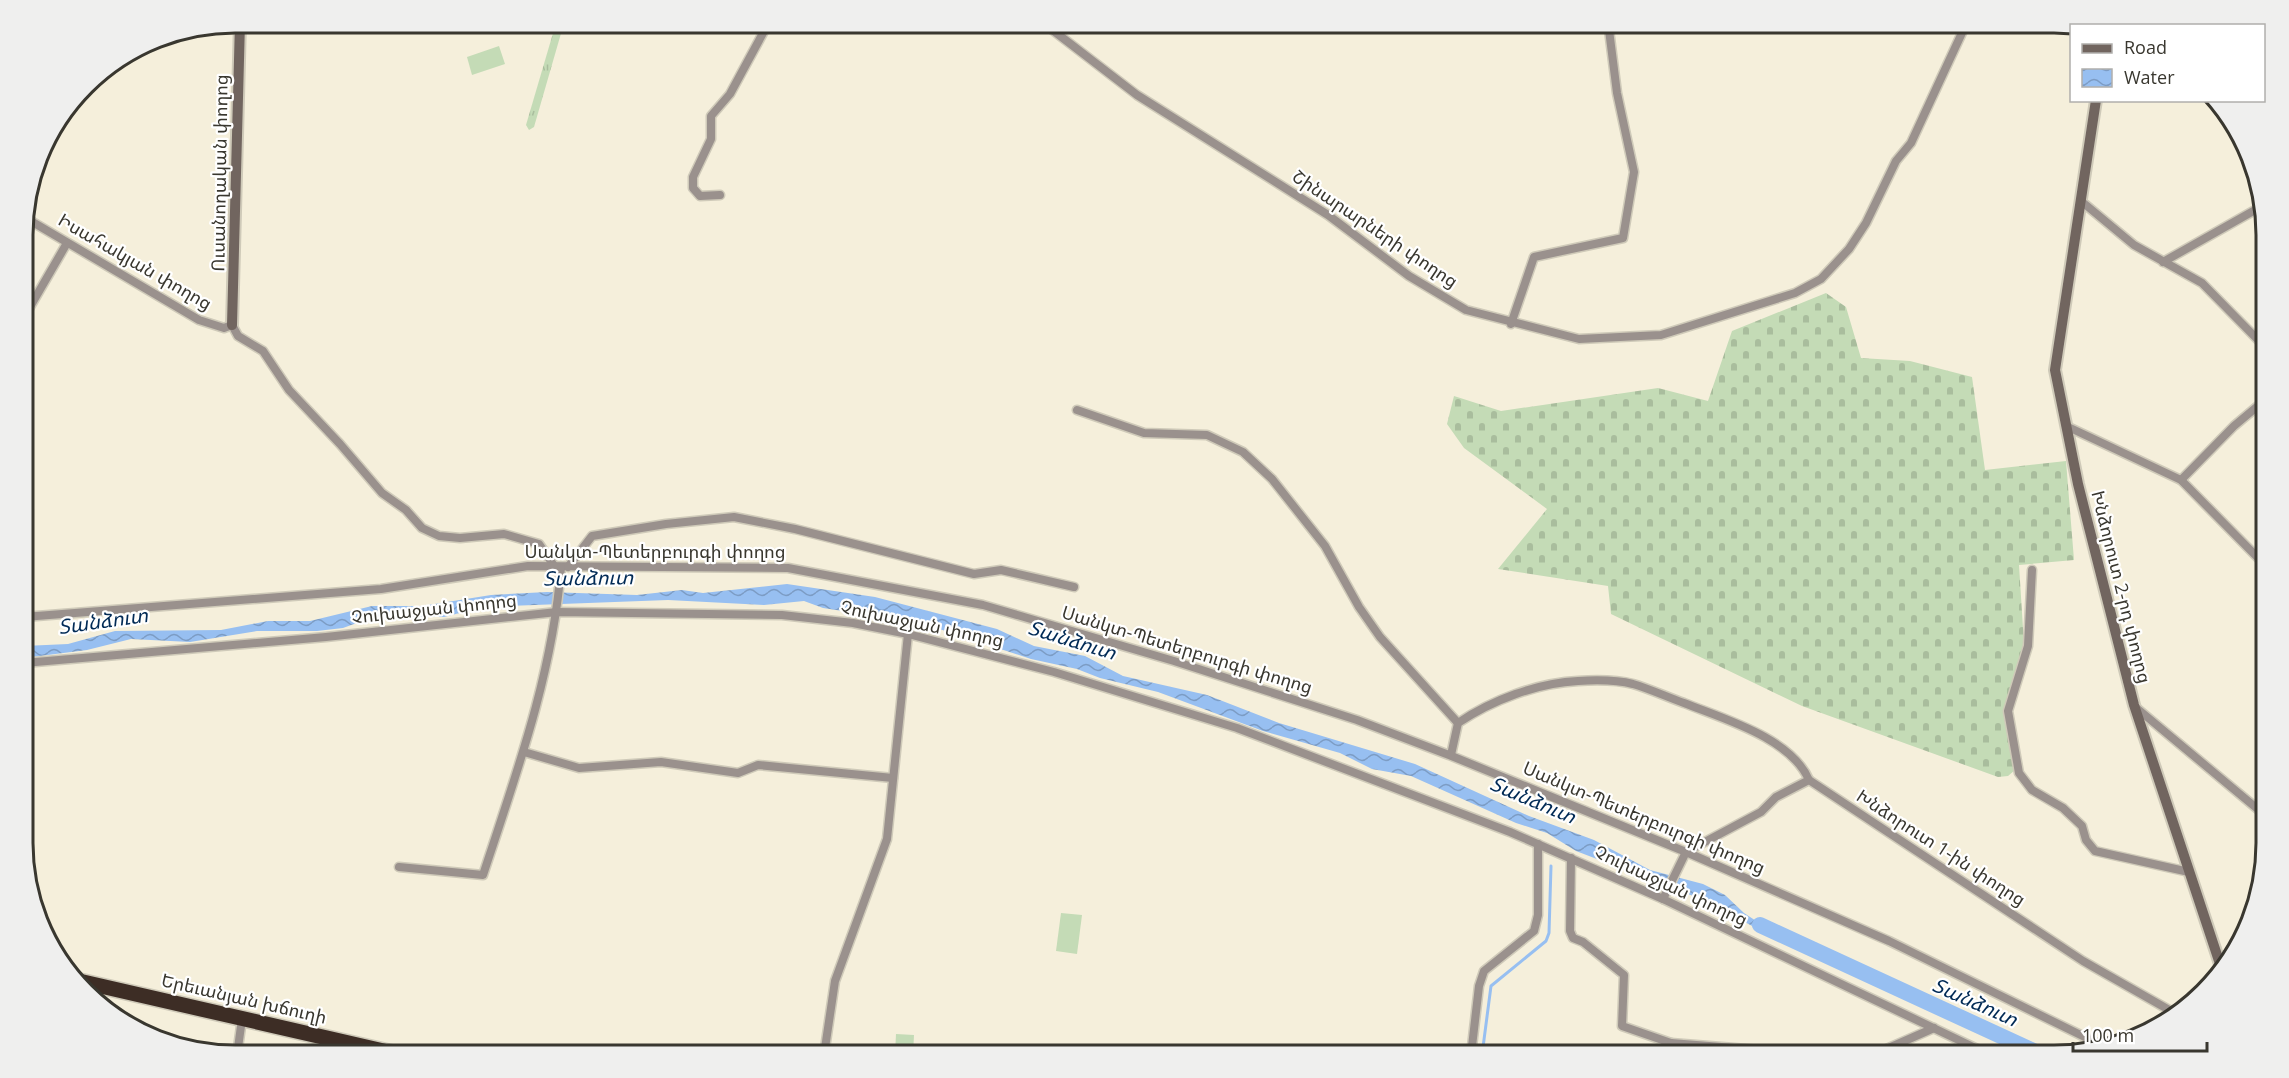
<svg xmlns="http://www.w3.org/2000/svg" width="2289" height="1078" viewBox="0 0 2289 1078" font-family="'Open Sans','Noto Sans Armenian',sans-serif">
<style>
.grass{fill:url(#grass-tufts)}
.cemetery{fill:url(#cemetery-stones)}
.pitch{fill:#c4dbb6}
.water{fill:url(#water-waves)}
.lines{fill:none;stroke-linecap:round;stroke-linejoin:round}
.stream{stroke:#97bff1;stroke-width:3}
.river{stroke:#97bff1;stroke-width:16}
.street-casing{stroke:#cfcab9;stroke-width:11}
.secondary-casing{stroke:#cfcab9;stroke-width:14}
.highway-casing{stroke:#cfcab9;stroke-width:18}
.street{stroke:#9a918d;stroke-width:8}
.secondary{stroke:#71655f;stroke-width:10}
.highway{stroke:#3d2d25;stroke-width:15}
.labels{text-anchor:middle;stroke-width:4.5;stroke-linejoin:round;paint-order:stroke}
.street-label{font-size:18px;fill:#39372f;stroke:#fff}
.water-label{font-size:20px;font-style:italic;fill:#012a55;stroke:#fff}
.rim{fill:none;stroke:#39372f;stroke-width:3}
</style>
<defs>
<pattern id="grass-tufts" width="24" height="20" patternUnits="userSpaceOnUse" patternTransform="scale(1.5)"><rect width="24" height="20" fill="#c4dbb6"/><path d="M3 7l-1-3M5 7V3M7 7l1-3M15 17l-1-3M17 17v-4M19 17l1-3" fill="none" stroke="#a9bd9d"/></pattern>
<pattern id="cemetery-stones" width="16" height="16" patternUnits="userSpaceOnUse" patternTransform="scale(1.5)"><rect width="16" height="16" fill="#c4dbb6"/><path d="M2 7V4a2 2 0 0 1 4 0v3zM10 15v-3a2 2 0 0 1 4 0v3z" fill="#a9bd9d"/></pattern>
<pattern id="water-waves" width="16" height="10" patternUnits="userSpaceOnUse" patternTransform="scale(1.5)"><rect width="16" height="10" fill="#97bff1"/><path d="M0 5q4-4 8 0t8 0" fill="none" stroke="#7c9cc4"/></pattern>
</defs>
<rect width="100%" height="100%" fill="#f5efdb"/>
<polygon class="grass" points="556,23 564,23 534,127 529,130 526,125"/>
<polygon class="cemetery" points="1826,293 1846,307 1861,358 1910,361 1972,377 1985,470 2066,461 2074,560 2019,565 2024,644 2003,711 2015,770 2008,776 1998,777 1802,706 1611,614 1608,586 1498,569 1547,509 1464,448 1447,424 1454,396 1501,411 1658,388 1708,401 1732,331"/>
<g class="pitch">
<polygon points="499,46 505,64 472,75 467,57"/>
<polygon points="1061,913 1082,915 1077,954 1056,951"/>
<polygon points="896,1034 914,1035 913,1055 895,1055"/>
</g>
<polygon class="water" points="787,584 875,597 997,629 1034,646 1085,656 1123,676 1207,695 1279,723 1415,764 1529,816 1594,840 1650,870 1703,884 1725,895 1744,913 1779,936 1775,938 1701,899 1576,851 1547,833 1516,823 1411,776 1372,769 1340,753 1263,731 1158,692 1100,678 1077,669 1031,659 921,623 823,608 804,601 764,605 668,600 483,607 444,617 376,616 343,628 317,631 257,631 190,642 131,639 87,650 24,658 24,646 68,644 115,631 221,630 268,621 310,621 372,606 422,606 491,595 547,592 637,595 682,590 703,593"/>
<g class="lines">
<polyline class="stream" points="1482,1055 1491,986 1546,941 1549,933 1551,866"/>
<polyline class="river" points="1760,925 2042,1055"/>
<defs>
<g id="street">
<polyline points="1042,22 1137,95 1328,215 1409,276 1466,310 1579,339 1661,335 1795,293 1821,279 1849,249 1866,223 1896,161 1911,143 1967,22"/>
<polyline points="720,195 700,196 693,188 693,177 711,139 711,116 730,94 769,22"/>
<polyline points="2081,201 2134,245 2202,283 2265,347"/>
<polyline points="24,217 199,320 224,328 232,325 238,336 263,351 289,390 340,444 382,493 406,510 422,528 439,536 460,538 504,534 539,544 555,567"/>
<polyline points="2163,262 2264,205"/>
<polyline points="23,319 67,243"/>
<polyline points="1511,324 1534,257 1623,238 1634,172 1617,93 1608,22"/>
<polyline points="1077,410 1144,433 1207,435 1243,452 1272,479 1325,546 1359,607 1380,637 1458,723"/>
<polyline points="2066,426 2181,480 2266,566"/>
<polyline points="2181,480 2234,426 2265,400"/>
<polyline points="568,567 592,536 666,524 734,517 795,529 974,574 1001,570 1074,587"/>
<polyline points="2032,570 2028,646 2008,711 2019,773 2032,790 2063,808 2082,826 2086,840 2095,851 2189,872"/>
<polyline points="24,617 381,589 528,566 788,568 983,605 1174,661 1357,720 1449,755 1686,852 1889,941 2099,1044"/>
<polyline points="24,663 326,637 557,612 782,615 853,623 908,634 1054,672 1237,728 1510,832 1663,899 1990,1055"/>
<polyline points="2134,706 2266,816"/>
<polyline points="524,752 579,768 661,762 738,773 758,765 893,778"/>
<path d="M1451,755L1458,723C1492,700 1537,683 1578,681C1594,680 1617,680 1633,684C1650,689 1667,697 1684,703C1724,719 1791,738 1809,780"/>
<polyline points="1571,858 1570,931 1573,938 1583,942 1624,975 1622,1026 1671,1043 1668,1055"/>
<path d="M399,867L483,875C516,775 553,673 561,567"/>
<polyline points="1663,899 1686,852 1761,812 1776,797 1809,780 2083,961 2178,1015"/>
<polyline points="1671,1043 1772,1051 1875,1054 1934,1028"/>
<polyline points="237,1055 242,1019"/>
<polyline points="824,1055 835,981 887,839 908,634"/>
<polyline points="1471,1055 1479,986 1484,971 1534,931 1538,915 1538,844"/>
</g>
<g id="secondary">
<polyline points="2096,100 2055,370 2078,484 2134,705 2222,970"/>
<polyline points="232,325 240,22"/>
</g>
<polyline id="highway" points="79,981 401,1055"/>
</defs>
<use href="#street" class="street-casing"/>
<use href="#secondary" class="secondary-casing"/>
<use href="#highway" class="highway-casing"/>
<use href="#street" class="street"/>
<use href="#secondary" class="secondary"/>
<use href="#highway" class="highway"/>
</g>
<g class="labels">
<g class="street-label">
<text transform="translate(220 173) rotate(-89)" y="6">Ուսանողական փողոց</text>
<text transform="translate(1375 229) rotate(34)" y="6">Շինարարների փողոց</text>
<text transform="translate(135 262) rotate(30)" y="6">Իսահակյան փողոց</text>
<text x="655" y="558">Սանկտ-Պետերբուրգի փողոց</text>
<text transform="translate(2121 587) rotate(76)" y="6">Խնձորուտ 2-րդ փողոց</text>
<text transform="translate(434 609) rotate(-6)" y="6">Չուխաջյան փողոց</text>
<text transform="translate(922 624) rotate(12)" y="6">Չուխաջյան փողոց</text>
<text transform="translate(1187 650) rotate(17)" y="6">Սանկտ-Պետերբուրգի փողոց</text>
<text transform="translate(1644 818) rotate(23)" y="6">Սանկտ-Պետերբուրգի փողոց</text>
<text transform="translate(1941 848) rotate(33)" y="6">Խնձորուտ 1-ին փողոց</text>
<text transform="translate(1671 886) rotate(25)" y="6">Չուխաջյան փողոց</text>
<text transform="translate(244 999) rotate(13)" y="6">Երեւանյան խճուղի</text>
</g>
<g class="water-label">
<text transform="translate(588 578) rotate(-1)" y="7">Տանձուտ</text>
<text transform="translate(103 621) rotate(-8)" y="7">Տանձուտ</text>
<text transform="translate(1072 640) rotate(17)" y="7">Տանձուտ</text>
<text transform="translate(1533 800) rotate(23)" y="7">Տանձուտ</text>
<text transform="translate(1975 1002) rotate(24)" y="7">Տանձուտ</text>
</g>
</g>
<path d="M0 0H2289V1078H0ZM235 33H2054A202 202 0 0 1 2256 235V843A202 202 0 0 1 2054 1045H235A202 202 0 0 1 33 843V235A202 202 0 0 1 235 33Z" fill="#efefee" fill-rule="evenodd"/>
<path class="rim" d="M235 33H2054A202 202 0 0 1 2256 235V843A202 202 0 0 1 2054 1045H235A202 202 0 0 1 33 843V235A202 202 0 0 1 235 33Z"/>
<rect x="2070" y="24" width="195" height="78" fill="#ffffff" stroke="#b0afac" stroke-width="1.5"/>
<rect x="2082" y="44" width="30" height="9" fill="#71655f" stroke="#b0afac" stroke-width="1.5"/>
<text x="2124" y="54" font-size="18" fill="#39372f">Road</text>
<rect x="2082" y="69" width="30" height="18" fill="url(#water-waves)" stroke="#b0afac" stroke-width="1.5"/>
<text x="2124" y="84" font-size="18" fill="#39372f">Water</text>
<path d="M2073 1042v9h134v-9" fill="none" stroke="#39372f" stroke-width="3"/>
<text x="2082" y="1042" font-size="18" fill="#39372f" stroke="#ffffff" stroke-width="4.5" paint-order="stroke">100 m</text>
</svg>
